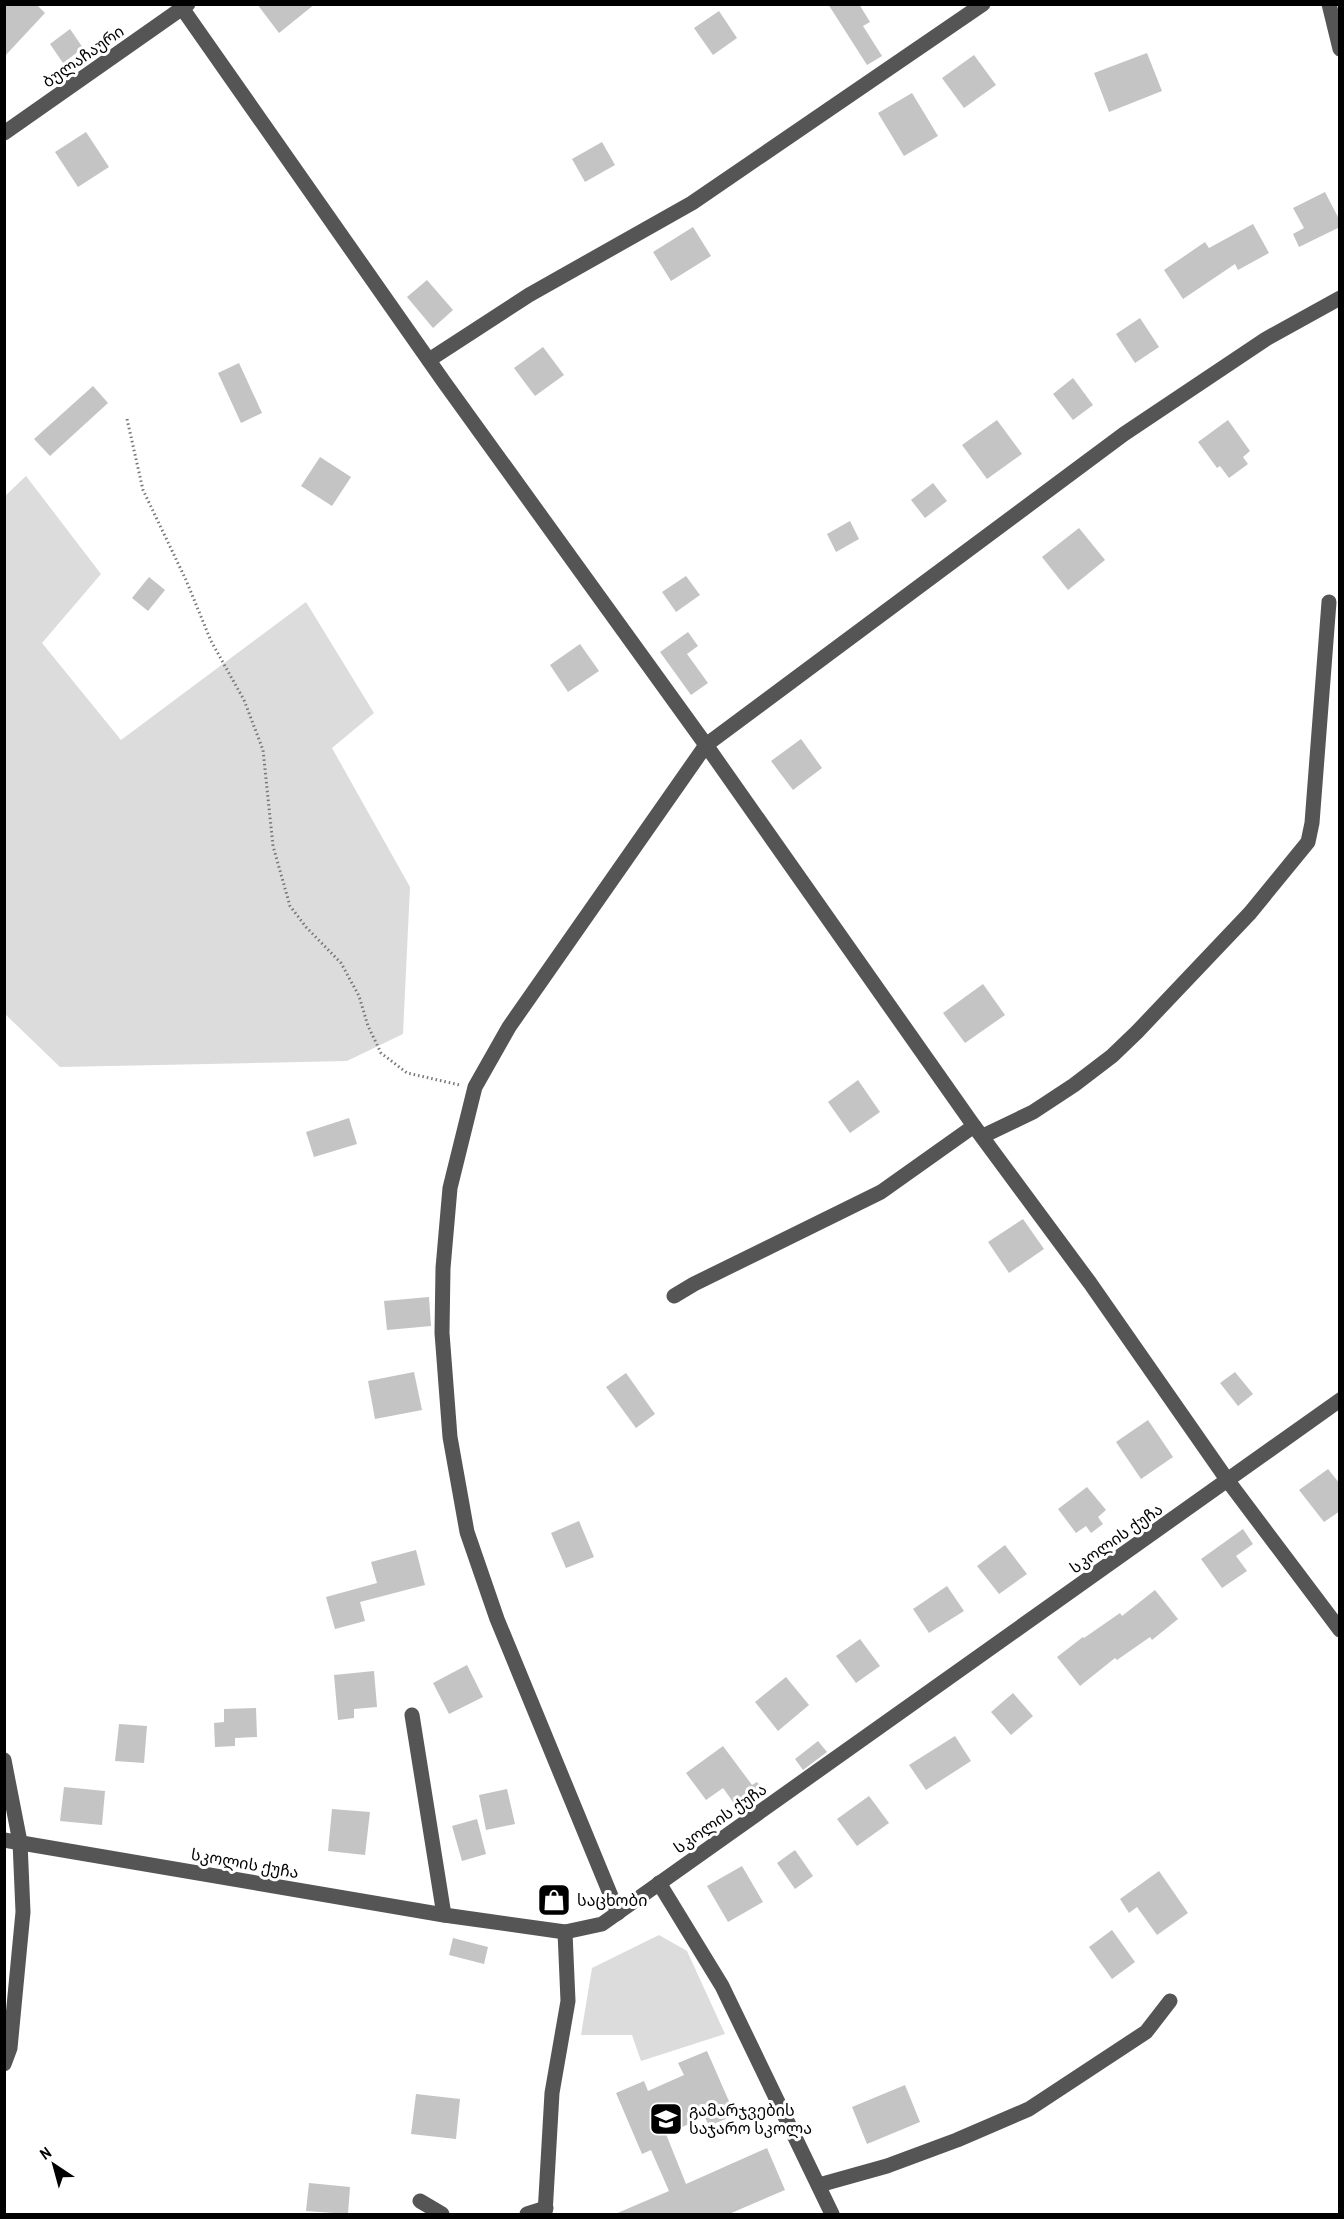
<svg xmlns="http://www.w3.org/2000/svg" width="1344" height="2219" viewBox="0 0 1344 2219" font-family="'Archivo Narrow','Noto Sans Georgian',sans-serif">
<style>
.green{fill:#dcdcdc}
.building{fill:#c4c4c4}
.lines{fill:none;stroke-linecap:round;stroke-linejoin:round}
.path{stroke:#777;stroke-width:3;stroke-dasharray:1.5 3;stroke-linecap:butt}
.minor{stroke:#555;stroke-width:15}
.labels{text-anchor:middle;stroke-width:6;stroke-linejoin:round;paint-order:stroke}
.street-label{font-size:16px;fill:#000;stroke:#fff}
.poi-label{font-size:16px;fill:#000;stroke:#fff;text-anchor:start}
</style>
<rect width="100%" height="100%" fill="#fff"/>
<g class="green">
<polygon points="26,476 101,574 42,643 121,740 306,602 374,713 332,748 410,887 403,1034 347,1061 60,1067 5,1014 4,497"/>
<polygon points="659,1935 687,1951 725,2034 641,2061 632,2035 581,2035 592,1968"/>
</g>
<g class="building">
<polygon points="4,4 36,4 45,13 4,57"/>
<polygon points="257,4 315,4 279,33"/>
<polygon points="828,4 859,4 870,22 863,26 882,56 867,65"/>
<polygon points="719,11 737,38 713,55 694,28"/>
<polygon points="70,29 83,48 63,63 50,44"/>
<polygon points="1147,53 1162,91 1109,112 1094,73"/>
<polygon points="974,55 996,85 964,108 942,78"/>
<polygon points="912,93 938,136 904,156 878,113"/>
<polygon points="86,132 109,167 78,187 55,152"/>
<polygon points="602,142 615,165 585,182 572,159"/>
<polygon points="1325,192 1340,221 1340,227 1299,247 1293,234 1304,228 1293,208"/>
<polygon points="1253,224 1269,253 1238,270 1235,264 1183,299 1164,270 1205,242 1209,248"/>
<polygon points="693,227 711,256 671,281 653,252"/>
<polygon points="427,280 453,310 433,328 407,297"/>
<polygon points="1140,318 1159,347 1135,363 1116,334"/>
<polygon points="543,347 564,375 535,396 514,368"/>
<polygon points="239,363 262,413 241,423 218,373"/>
<polygon points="1073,378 1093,405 1073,420 1053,394"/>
<polygon points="93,386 108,403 50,456 34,439"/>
<polygon points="997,420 1022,454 987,479 962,445"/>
<polygon points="1228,420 1250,451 1243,457 1248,464 1229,478 1220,466 1217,468 1198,442"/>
<polygon points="320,457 351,477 332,506 301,486"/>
<polygon points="933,483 947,501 925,518 911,500"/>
<polygon points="850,521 859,539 836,552 827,534"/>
<polygon points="1079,528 1105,560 1068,590 1042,557"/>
<polygon points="686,576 700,595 676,612 662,592"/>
<polygon points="149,577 165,590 148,611 132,598"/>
<polygon points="688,632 698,646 687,654 708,683 691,695 660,652"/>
<polygon points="580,644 599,671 568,692 550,665"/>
<polygon points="801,739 822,768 793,790 771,761"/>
<polygon points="983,984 1005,1015 965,1043 943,1013"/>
<polygon points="858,1080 880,1112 850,1133 828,1102"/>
<polygon points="349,1118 357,1144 314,1157 306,1132"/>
<polygon points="1023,1219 1044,1249 1009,1273 988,1242"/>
<polygon points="429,1297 431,1326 387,1330 384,1301"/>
<polygon points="414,1372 422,1410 375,1419 368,1381"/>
<polygon points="1235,1372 1253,1394 1238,1406 1220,1383"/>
<polygon points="626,1373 655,1414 636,1428 606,1387"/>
<polygon points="1148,1420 1173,1457 1141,1479 1116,1442"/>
<polygon points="1328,1469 1340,1484 1340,1511 1324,1522 1299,1490"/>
<polygon points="1087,1487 1106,1510 1098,1517 1103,1524 1091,1533 1086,1526 1076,1533 1058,1509"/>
<polygon points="579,1521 594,1557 566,1568 551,1533"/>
<polygon points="1243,1529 1253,1544 1236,1556 1247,1571 1222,1588 1201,1559"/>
<polygon points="1005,1545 1027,1574 999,1594 977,1566"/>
<polygon points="416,1550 425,1585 360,1602 365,1621 335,1629 326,1597 377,1583 371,1562"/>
<polygon points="947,1586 964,1611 929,1633 913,1609"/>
<polygon points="1155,1590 1178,1619 1152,1640 1150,1637 1117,1660 1115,1658 1080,1686 1057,1657 1083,1637 1084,1638 1120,1613 1122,1616"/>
<polygon points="860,1639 880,1666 856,1683 836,1656"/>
<polygon points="467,1665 483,1697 449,1714 433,1683"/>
<polygon points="374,1671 377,1707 354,1709 354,1718 338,1720 334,1675"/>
<polygon points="786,1677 809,1705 778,1731 755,1702"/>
<polygon points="1013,1693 1033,1716 1011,1735 991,1712"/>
<polygon points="256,1708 257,1737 235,1738 235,1746 215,1747 214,1723 224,1722 224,1709"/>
<polygon points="119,1724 147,1726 144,1763 115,1761"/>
<polygon points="955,1736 971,1761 926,1790 909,1765"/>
<polygon points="818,1741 827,1752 803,1770 795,1759"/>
<polygon points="723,1746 752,1785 757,1782 767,1795 741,1813 723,1788 706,1800 686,1773"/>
<polygon points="64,1787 105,1791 102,1825 60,1821"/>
<polygon points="507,1789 515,1824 486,1830 479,1795"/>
<polygon points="869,1796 889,1823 857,1846 837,1819"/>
<polygon points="332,1809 370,1812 365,1855 328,1851"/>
<polygon points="477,1819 486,1854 462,1861 452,1826"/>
<polygon points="795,1850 813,1876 795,1889 777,1863"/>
<polygon points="742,1866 763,1902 728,1922 707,1886"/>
<polygon points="1159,1871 1188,1913 1157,1935 1137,1907 1129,1913 1120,1899"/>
<polygon points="564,1885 568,1913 543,1916 539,1888"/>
<polygon points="1112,1930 1135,1962 1112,1979 1089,1947"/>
<polygon points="453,1938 488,1947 484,1964 449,1955"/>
<polygon points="707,2051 735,2115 709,2126 705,2117 666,2134 686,2184 767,2148 785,2190 729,2214 615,2214 669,2191 651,2150 642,2154 616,2093 644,2081 648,2091 684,2075 678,2063"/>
<polygon points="905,2085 920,2122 867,2144 852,2107"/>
<polygon points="416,2094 460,2099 456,2139 411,2134"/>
<polygon points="309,2183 350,2187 348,2214 306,2211"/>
</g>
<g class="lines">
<polyline class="path" points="127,419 143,490 186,580 211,641 244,700 263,750 273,846 290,906 306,927 341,963 359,996 368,1026 381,1053 407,1073 460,1085"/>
<g class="minor">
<polyline points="1329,4 1340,49"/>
<polyline points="182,8 444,382 706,745 974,1126 1090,1283 1228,1481 1340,1630"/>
<polyline points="4,133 188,4"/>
<polyline points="429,360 529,295 692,203 983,4"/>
<polyline points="983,1136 1033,1112 1074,1085 1112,1056 1137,1032 1250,913 1308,842 1312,823 1329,602"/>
<polyline points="674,1296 694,1284 881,1192 974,1126"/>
<polyline points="412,1715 444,1915"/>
<polyline points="4,1760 20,1842 23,1912 10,2048 4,2064"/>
<polyline points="4,1840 444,1915 565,1932 602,1924 1340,1400"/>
<polyline points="659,1883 722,1986 832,2214"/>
<polyline points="618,1913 497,1619 467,1532 450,1437 442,1333 443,1268 450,1188 475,1087 509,1027 706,745 1124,434 1266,339 1340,298"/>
<polyline points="819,2185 887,2166 957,2140 1029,2109 1146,2032 1170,2001"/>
<polyline points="420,2201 442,2214"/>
<polyline points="527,2214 546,2208"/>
<polyline points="545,2214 552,2093 568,2001 565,1932"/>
</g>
</g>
<defs>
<symbol id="shop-square" viewBox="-11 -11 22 22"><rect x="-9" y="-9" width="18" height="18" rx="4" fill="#000" stroke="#fff"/><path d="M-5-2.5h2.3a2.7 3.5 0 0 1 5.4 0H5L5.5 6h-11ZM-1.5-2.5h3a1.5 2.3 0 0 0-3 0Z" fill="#fff"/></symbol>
<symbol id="school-square" viewBox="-11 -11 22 22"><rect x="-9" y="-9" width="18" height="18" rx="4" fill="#000" stroke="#fff"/><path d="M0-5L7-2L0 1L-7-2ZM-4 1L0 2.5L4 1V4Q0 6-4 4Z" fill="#fff"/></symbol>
</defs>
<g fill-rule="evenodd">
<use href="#shop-square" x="535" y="1881" width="38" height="38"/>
<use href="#school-square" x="647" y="2100" width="38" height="38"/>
</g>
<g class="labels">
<g class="street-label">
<text transform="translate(83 56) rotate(-35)" y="6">ბულაჩაური</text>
<text transform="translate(1116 1538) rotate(-35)" y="6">სკოლის ქუჩა</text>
<text transform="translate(720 1818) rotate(-35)" y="6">სკოლის ქუჩა</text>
<text transform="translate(245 1863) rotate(10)" y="6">სკოლის ქუჩა</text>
</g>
<g class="poi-label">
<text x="577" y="1906">საცხობი</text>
<text x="689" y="2116">გამარჯვების<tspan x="689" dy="18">საჯარო სკოლა</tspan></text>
</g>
</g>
<rect width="1344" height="2219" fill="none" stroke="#000000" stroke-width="12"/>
<g transform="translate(54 2165) rotate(324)" stroke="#ffffff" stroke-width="4.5" paint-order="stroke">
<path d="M0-4.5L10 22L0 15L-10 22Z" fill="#000000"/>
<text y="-9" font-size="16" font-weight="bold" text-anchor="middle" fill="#000000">N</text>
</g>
</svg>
